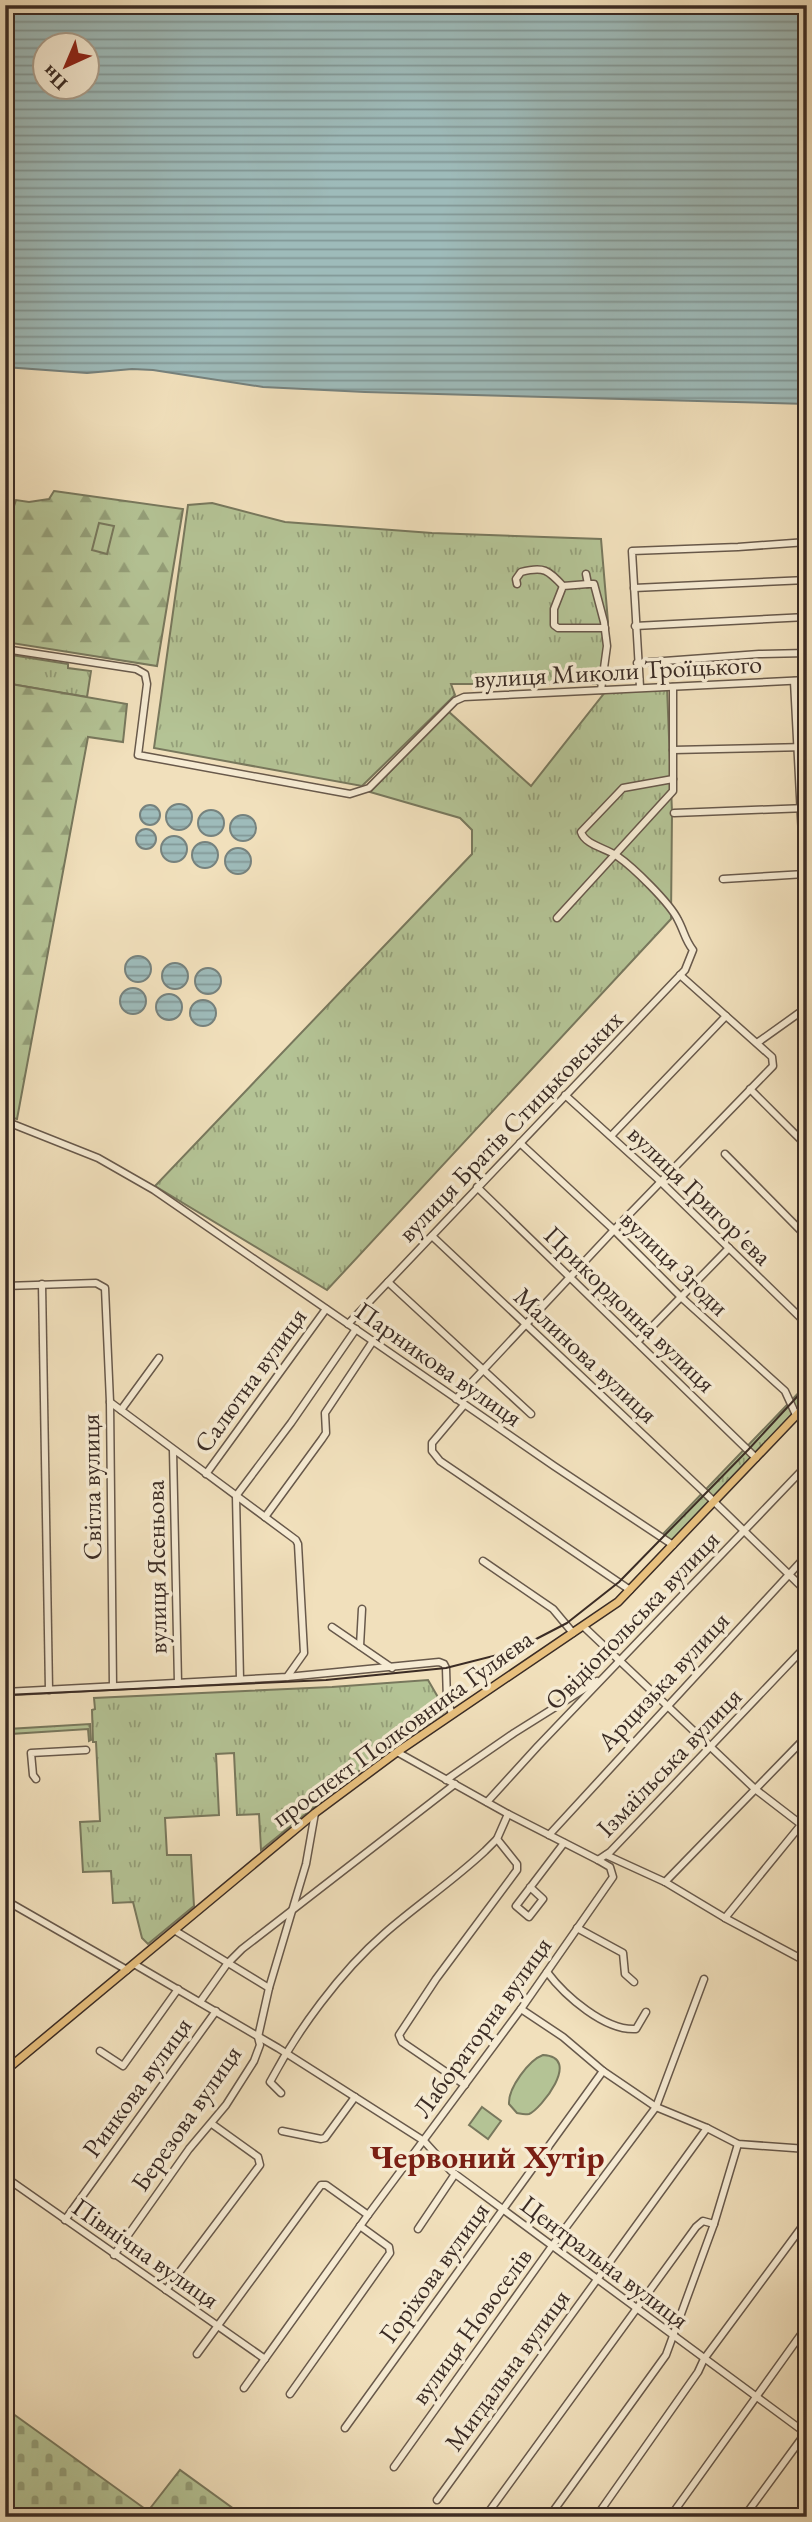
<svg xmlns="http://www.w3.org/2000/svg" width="812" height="2522" viewBox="0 0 812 2522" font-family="'EB Garamond',serif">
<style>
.grass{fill:url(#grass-tufts);stroke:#78785d;stroke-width:2}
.forest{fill:url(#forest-firs);stroke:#78785d;stroke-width:2}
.cemetery{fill:url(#cemetery-stones);stroke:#78785d;stroke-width:2}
.pitch{fill:#b4c395;stroke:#78785d;stroke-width:2}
.water{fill:url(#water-rules);stroke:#76827e;stroke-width:2;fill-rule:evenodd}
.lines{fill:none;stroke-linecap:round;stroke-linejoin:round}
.minor-casing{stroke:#68594b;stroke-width:9}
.major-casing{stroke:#3b2c25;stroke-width:10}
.minor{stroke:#f6ebd3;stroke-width:6}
.major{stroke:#e8c07e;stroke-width:7}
.tram{stroke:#3b2c25;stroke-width:2}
.labels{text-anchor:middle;stroke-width:7;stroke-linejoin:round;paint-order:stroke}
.street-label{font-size:26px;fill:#3b2c25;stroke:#f6ebd3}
.district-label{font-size:33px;font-weight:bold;fill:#7a1f14;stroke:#f6ebd3}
</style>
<defs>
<pattern id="grass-tufts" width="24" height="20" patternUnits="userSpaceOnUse" patternTransform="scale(1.75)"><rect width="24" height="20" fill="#b4c395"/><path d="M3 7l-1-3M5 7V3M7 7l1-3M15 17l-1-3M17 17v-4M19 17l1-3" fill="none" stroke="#949f79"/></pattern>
<pattern id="forest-firs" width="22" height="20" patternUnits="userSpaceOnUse" patternTransform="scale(1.75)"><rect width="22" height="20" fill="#b4c395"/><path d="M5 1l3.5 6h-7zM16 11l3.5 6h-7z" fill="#949f79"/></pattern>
<pattern id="cemetery-stones" width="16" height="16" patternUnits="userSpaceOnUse" patternTransform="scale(1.75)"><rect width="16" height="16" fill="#b4c395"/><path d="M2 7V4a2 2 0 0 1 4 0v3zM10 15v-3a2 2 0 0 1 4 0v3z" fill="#949f79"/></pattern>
<pattern id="water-rules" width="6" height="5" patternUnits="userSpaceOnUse" patternTransform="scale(1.75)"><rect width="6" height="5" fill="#9ebbba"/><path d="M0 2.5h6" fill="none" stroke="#829897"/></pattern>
</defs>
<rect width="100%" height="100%" fill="#f1e0bc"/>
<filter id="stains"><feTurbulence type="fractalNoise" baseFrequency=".00286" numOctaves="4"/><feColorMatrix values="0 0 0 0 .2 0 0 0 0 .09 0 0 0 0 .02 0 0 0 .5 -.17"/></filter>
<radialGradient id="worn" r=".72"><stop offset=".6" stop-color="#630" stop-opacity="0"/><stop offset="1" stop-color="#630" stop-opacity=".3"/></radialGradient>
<g class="grass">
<polygon points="212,503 285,522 432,533 601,539 608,622 604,684 451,684 455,695 362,786 154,748 188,505"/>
<polygon points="5,654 68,664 68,668 91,671 87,697 5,683"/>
<polygon points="667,687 672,812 671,919 327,1290 155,1186 472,854 472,830 460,818 370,792 449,712 531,786 606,691"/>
<polygon points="807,1384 807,1401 673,1542 662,1535"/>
<polygon points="428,1680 446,1711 365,1766 261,1850 259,1814 237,1815 234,1753 216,1754 219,1815 165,1818 167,1855 191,1855 194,1906 148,1944 142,1938 133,1902 113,1903 111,1871 83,1872 80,1822 100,1821 96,1742 93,1742 92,1710 95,1709 94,1698 332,1687"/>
<polygon points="90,1724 91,1740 89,1741 88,1729 11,1734 14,1798 11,1798 8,1729"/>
</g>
<g class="forest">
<polygon points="54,491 183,509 157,666 5,642 5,533 16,500 29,502 49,499"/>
<polygon points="5,683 127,704 123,742 88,737 17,1119 5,1116"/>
</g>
<polygon class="cemetery" points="5,2408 148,2511 180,2470 245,2517 5,2517"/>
<g class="pitch">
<polygon points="99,523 114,526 107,554 92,550"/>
<path d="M543,2055C583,2057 540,2110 529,2114C524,2115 522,2114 517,2113L509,2104C508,2088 529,2060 543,2055Z"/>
<polygon points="482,2107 501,2121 488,2139 469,2125"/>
</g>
<g class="water">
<path d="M5,5H807V404L365,392L263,387L153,370L132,369L87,373L5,367ZM46,46H88V88H46Z"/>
<circle cx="179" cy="817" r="13"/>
<circle cx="150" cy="815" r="10"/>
<circle cx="211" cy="823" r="13"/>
<circle cx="243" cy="828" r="13"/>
<circle cx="146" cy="839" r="10"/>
<circle cx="174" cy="849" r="13"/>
<circle cx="205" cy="855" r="13"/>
<circle cx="238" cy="861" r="13"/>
<circle cx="138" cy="969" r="13"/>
<circle cx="175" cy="976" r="13"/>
<circle cx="208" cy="981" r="13"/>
<circle cx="133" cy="1001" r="13"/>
<circle cx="169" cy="1007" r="13"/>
<circle cx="203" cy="1013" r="13"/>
</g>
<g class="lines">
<defs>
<g id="minor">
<polyline points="586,574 588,584 594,584 604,622 607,646 601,690"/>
<path d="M517,584L516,579L521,572C544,566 548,570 563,586"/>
<polyline points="588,584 563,586 554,609 554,625 558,628 605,628"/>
<polyline points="634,588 807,580"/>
<polyline points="635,626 807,617"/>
<polyline points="5,649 136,669 145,674 147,684 138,755 350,794 369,788 455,701 464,697 807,680"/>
<polyline points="637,663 759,654 807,653"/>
<polyline points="794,681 807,932"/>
<polyline points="640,687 632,551 738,547 807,542"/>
<polyline points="673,750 807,747"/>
<polyline points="674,813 807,808"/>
<polyline points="723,879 805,874"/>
<polyline points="557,918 673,791 673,687"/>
<polyline points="757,1043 799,1013"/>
<polyline points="750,1089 807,1146"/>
<polyline points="565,1095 660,1181 807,1324"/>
<polyline points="5,1121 98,1158 154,1190 554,1466 673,1545"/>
<polyline points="611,1136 726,1016"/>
<polyline points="520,1143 614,1230 682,1298 785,1391 796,1415"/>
<polyline points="725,1154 807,1237"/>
<polyline points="477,1187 756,1458"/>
<polyline points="432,1236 700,1488 807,1592"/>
<polyline points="388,1282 531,1414"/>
<polyline points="42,1284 49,1690"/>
<polyline points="5,1286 96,1283 105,1288 110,1402 113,1686"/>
<path d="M348,1324L685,970L693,950C685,940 684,931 678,920C670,903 633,867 617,856C606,848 585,845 581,832L623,788L673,779"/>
<polyline points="637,1342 729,1248"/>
<polyline points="456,1399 614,1230 773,1066 772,1057 680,975"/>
<polyline points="110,1402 296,1540 298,1544 304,1653 287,1677"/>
<polyline points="464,1405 432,1443 432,1451 440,1461 630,1590"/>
<polyline points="121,1410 159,1358"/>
<polyline points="173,1450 178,1683"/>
<polyline points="206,1474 326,1309"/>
<polyline points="265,1517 322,1439 326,1433 325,1413 373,1341"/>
<polyline points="483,1561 553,1609 573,1633"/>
<polyline points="583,1626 755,1789 807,1829"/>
<polyline points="332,1627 392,1668"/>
<polyline points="360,1646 362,1609"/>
<polyline points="240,1679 236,1496 291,1423 356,1329"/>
<polyline points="5,1692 287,1677 439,1662 444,1664 446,1668 447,1700 452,1714"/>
<polyline points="36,1779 33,1775 31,1753 86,1750"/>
<polyline points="446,1780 514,1733 597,1681"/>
<polyline points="487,1802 538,1746 807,1465"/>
<polyline points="549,1835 807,1555"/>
<polyline points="606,1855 665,1882 807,1736"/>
<polyline points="598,1860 610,1852 807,1645"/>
<polyline points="665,1882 725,1918 800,1826"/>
<polyline points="530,1887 543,1899 529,1917 516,1906 564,1843"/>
<polyline points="5,1900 127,1970"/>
<polyline points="725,1918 807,1962"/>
<polyline points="577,1928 623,1953 625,1974 634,1982"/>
<polyline points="174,1930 269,1988"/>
<polyline points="134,1964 278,2048 424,2141 451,2171 807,2434"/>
<path d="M547,1972C565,1996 605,2031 636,2029L646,2012"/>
<polyline points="200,2002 227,1964 242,1949 455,1784"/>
<polyline points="521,2009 563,2037 603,2071 656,2107 707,2128 738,2144 807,2149"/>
<polyline points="100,2051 123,2066 178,1989"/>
<polyline points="465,2085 402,2042 399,2035 436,1979 517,1870 517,1864 497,1839"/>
<path d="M281,2093L270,2082C297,2031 340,1972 385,1933C417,1905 453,1881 485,1851L497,1839L508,1814"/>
<polyline points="282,2131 321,2139 325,2138 355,2097"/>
<polyline points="5,2177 265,2359"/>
<polyline points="65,2220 216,2011"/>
<polyline points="418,2229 455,2174"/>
<polyline points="114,2255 189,2149 226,2105 254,2061 260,2045 258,2037 269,1988 306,1864 315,1813"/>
<polyline points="166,2290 260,2165 258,2157 212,2124"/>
<polyline points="197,2354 321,2185 326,2185 368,2215"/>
<polyline points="244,2388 368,2215 521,2009 613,1877 610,1867 598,1860 508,1814 397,1752"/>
<polyline points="290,2394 390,2253 389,2247 360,2226"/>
<polyline points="345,2428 603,2071"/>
<polyline points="394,2467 552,2246 656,2107 704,1979"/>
<polyline points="437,2500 707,2128"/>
<polyline points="485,2517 696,2227 703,2221 714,2224"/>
<polyline points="549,2517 666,2355 714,2224 738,2144"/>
<polyline points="596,2517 698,2372 704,2359 807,2220"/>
<polyline points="670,2517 807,2326"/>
<polyline points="744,2517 807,2431"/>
</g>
<polyline id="major" points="5,2071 315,1813 397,1752 618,1602 807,1404"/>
</defs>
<use href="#minor" class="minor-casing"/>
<use href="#major" class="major-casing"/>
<use href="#minor" class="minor"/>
<use href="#major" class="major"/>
<polyline class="tram" points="5,1695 326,1680 446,1668 513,1651 567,1623 619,1582 748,1450 807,1386"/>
</g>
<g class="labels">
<g class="street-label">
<text transform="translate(618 671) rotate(-3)" y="9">вулиця Миколи Троїцького</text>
<text transform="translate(510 1126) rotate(-46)" y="9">вулиця Братів Стицьковських</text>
<text transform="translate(700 1195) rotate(44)" y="9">вулиця Григор'єва</text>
<text transform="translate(675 1263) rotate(44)" y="9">вулиця Згоди</text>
<text transform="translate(630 1309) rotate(44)" y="9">Прикордонна вулиця</text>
<text transform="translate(586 1355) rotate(43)" y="9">Малинова вулиця</text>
<text transform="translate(439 1364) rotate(35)" y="9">Парникова вулиця</text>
<text transform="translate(250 1380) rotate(-54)" y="9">Салютна вулиця</text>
<text transform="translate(91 1487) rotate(-91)" y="9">Світла вулиця</text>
<text transform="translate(156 1567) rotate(-91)" y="9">вулиця Ясеньова</text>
<text transform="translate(632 1620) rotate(-46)" y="9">Овідіопольська вулиця</text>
<text transform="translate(663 1681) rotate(-47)" y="9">Арцизька вулиця</text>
<text transform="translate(402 1728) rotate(-36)" y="9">проспект Полковника Гуляєва</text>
<text transform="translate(669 1762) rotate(-46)" y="9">Ізмаїльська вулиця</text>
<text transform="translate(482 2027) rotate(-54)" y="9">Лабораторна вулиця</text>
<text transform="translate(137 2087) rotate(-54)" y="9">Ринкова вулиця</text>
<text transform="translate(186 2118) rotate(-55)" y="9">Березова вулиця</text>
<text transform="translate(146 2253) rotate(35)" y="9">Північна вулиця</text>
<text transform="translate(605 2262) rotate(37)" y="9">Центральна вулиця</text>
<text transform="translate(434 2272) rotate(-54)" y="9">Горіхова вулиця</text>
<text transform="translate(471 2326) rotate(-54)" y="9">вулиця Новоселів</text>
<text transform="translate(507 2370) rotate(-54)" y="9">Мигдальна вулиця</text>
</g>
<g class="district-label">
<text x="487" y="2168">Червоний Хутір</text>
</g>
</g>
<rect width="812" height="2522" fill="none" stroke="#f1e0bc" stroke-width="28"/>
<rect x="7" y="7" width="798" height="2508" fill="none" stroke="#3b2c25" stroke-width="3.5"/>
<rect x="14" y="14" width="784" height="2494" fill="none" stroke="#3b2c25" stroke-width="2"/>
<g transform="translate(66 66) rotate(224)"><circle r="33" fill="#f6ebd3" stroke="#ab9f8d" stroke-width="2"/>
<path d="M0-5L12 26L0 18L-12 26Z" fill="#8f2418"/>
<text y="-10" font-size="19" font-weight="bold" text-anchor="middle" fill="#3b2c25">Пн</text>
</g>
<rect width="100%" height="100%" filter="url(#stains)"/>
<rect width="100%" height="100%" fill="url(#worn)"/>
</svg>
